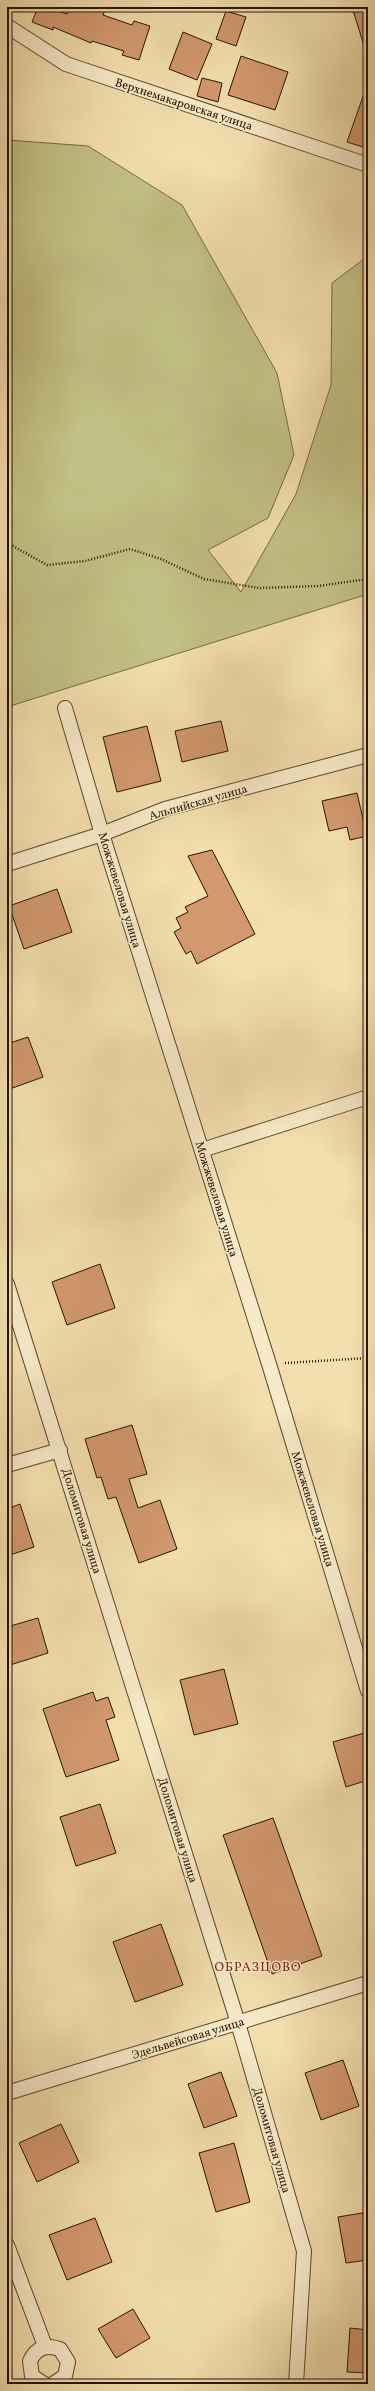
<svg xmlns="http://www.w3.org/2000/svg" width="375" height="2391" viewBox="0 0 375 2391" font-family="Vollkorn,serif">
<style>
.green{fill:#c2c084;stroke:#746a43}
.building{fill:#d2986e;stroke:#271402}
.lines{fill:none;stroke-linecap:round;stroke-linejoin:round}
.street-casing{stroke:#5a472d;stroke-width:16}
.path{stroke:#271402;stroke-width:2.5;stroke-dasharray:1 2;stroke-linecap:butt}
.street{stroke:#f7eaca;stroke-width:14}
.labels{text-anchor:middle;stroke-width:3;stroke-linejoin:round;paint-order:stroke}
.street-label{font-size:12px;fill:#271402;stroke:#f7eaca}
.neighbourhood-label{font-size:13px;letter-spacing:1px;fill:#7a1f14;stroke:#f7eaca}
</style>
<rect width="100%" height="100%" fill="#f2dfad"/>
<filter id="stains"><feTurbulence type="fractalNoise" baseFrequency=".005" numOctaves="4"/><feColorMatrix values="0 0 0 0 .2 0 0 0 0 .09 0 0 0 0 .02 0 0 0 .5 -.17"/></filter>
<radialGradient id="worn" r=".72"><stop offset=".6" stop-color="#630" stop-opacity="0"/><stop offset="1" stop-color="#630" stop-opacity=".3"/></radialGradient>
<polygon class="green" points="7,140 88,146 182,205 277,373 294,455 268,518 208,550 241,592 296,494 331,385 332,283 368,256 368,594 7,707"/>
<g class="building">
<polygon points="38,7 47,7 67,14 70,7 97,7 105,10 103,15 132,25 134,21 150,26 139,60 122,55 124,51 92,41 91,43 53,27 53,30 32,22"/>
<polygon points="352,7 368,7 368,48 365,49"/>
<polygon points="226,11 246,17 236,46 216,39"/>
<polygon points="183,32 212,44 197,80 169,69"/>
<polygon points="241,56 288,72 275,110 228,95"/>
<polygon points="202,78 222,83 218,102 197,96"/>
<polygon points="366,88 368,88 368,142 365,141 363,147 347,142"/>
<polygon points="221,721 228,751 182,762 175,731"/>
<polygon points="147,726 161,781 117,792 103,737"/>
<polygon points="357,793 367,836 350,840 347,827 329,831 322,801"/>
<polygon points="212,850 255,934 197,964 191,951 186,954 174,932 181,928 176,918 188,912 185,907 208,896 188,856"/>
<polygon points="57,889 72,932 24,949 9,906"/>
<polygon points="28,1037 43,1077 7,1090 7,1044"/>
<polygon points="100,1264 115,1308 67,1325 52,1282"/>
<polygon points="132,1425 147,1474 129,1479 138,1508 160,1500 177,1549 139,1563 116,1497 108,1499 101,1477 97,1478 85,1439"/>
<polygon points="20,1504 34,1547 7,1556 7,1509"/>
<polygon points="38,1618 48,1653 7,1666 7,1627"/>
<polygon points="224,1669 238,1724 194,1735 180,1680"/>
<polygon points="93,1692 96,1701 108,1697 115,1717 106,1720 119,1760 66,1777 43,1709"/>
<polygon points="368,1732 368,1780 346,1787 333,1742"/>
<polygon points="100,1804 116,1853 76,1866 60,1817"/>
<polygon points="273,1818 322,1956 272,1974 223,1835"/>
<polygon points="161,1924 183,1985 135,2002 113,1942"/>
<polygon points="343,2060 359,2106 321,2120 305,2073"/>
<polygon points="221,2072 237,2116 204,2128 188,2084"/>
<polygon points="61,2124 79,2162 37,2182 19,2143"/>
<polygon points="234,2143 250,2202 216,2212 199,2153"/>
<polygon points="368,2212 368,2260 346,2263 338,2217"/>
<polygon points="95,2218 112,2262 67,2280 49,2235"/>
<polygon points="133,2309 150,2338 116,2358 98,2329"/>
<polygon points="350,2328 368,2330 368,2373 347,2372"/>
</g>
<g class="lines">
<defs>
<g id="street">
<polyline points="7,26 66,64 368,165"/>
<polyline points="65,708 102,834 269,1364 368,1691"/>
<polyline points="7,864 102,834 165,809 368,755"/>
<polyline points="202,1150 368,1097"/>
<polyline points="7,1284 238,2023 304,2251 296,2384"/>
<polyline points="7,1465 60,1450"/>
<polyline points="7,2093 368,1983"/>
<polyline points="7,2245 45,2346"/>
<path d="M44,2384L32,2376L30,2361C36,2348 46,2344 60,2349L68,2362L65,2376L53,2384"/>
</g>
</defs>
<use href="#street" class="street-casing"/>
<g class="path">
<polyline points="7,546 11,545 47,565 85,561 130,549 161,559 204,579 259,588 318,586 368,579"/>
<polyline points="285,1363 368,1358"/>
</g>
<use href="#street" class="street"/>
</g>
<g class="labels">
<g class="street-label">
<text transform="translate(184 104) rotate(18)" y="4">Верхнемакаровская улица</text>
<text transform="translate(198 802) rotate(-16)" y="4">Альпийская улица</text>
<text transform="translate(120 890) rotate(73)" y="4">Можжевеловая улица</text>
<text transform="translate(217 1199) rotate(73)" y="4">Можжевеловая улица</text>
<text transform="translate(313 1509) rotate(73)" y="4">Можжевеловая улица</text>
<text transform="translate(82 1521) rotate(73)" y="4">Доломитовая улица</text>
<text transform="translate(178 1830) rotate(73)" y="4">Доломитовая улица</text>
<text transform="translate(188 2038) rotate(-17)" y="4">Эдельвейсовая улица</text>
<text transform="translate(272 2140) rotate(74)" y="4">Доломитовая улица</text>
</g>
<g class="neighbourhood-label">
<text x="258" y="1971">ОБРАЗЦОВО</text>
</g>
</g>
<rect width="375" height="2391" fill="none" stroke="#f2dfad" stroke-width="24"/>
<rect x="8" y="8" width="359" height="2375" fill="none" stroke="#271402" stroke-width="2"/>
<rect x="12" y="12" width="351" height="2367" fill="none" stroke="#271402"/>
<rect width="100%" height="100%" filter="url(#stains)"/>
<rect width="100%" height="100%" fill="url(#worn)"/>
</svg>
